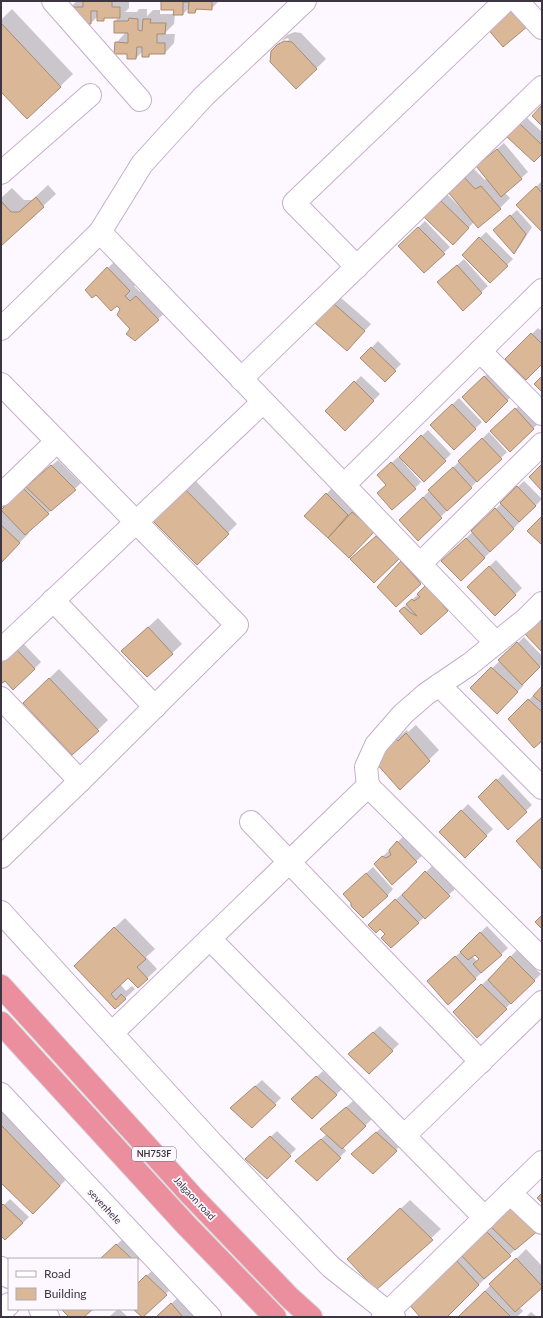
<svg xmlns="http://www.w3.org/2000/svg" width="543" height="1318" viewBox="0 0 543 1318" font-family="Lato,sans-serif">
<style>
.shadow{fill:#0003;fill-rule:evenodd}
.building{fill:#dab897;stroke:#a78b71}
.lines{fill:none;stroke-linecap:round;stroke-linejoin:round}
.minor-casing{stroke:#c5aecd;stroke-width:24}
.highway-casing{stroke:#d8d7d9;stroke-width:24}
.minor{stroke:#fff;stroke-width:22}
.highway{stroke:#eb8f9e;stroke-width:22}
.labels{text-anchor:middle;stroke-width:3.5;stroke-linejoin:round;paint-order:stroke}
.shield{fill:#fdf8ff;stroke:#77707b;stroke-width:1}
.shield-label{font-size:9px;font-weight:bold;fill:#3e3542}
.street-label{font-size:10px;fill:#3e3542;stroke:#fdf8ff}
</style>
<rect width="100%" height="100%" fill="#fdf8ff"/>
<g class="shadow">
<polygon points="77,1 129,1 129,8 125,12 137,12 139,9 147,9 147,16 153,10 160,10 160,14 174,14 175,9 162,1 219,1 211,9 199,8 195,12 190,7 183,14 175,14 174,24 166,32 166,34 175,34 174,43 165,53 152,53 149,56 143,51 136,58 116,43 126,32 115,21 119,17 107,17 103,20 98,16 91,23 70,7"/>
<polygon points="12,9 73,74 27,118 1,90 1,20"/>
<polygon points="295,32 301,33 326,59 296,88 277,45 280,42 280,44 289,40 288,38 281,41 287,35"/>
<polygon points="527,118 542,132 542,153 509,137"/>
<polygon points="504,143 528,172 505,193 510,198 500,208 478,227 474,222 453,244 425,217 447,194 460,207 461,206 459,182 474,169 485,180 487,178 477,166"/>
<polygon points="542,181 542,231 518,205"/>
<polygon points="48,185 56,194 1,245 1,198 12,188 24,200 32,200"/>
<polygon points="517,210 532,227 520,246 514,253 501,224"/>
<polygon points="425,221 450,247 424,272 399,246"/>
<polygon points="486,232 513,259 490,282 463,255"/>
<polygon points="118,258 139,281 134,286 140,292 146,287 168,310 135,340 131,329 118,305 86,290"/>
<polygon points="464,259 488,286 463,309 445,276"/>
<polygon points="340,297 371,324 347,350 316,323"/>
<polygon points="538,328 540,330 542,328 542,362 507,359"/>
<polygon points="378,341 401,364 385,380 362,358"/>
<polygon points="491,370 514,394 486,421 463,397"/>
<polygon points="361,376 380,394 345,429 326,411"/>
<polygon points="459,398 482,422 454,449 431,425"/>
<polygon points="522,403 540,422 510,450 492,431"/>
<polygon points="428,430 451,454 424,481 405,461 403,462 421,482 415,488 387,485 385,469 398,457 399,458"/>
<polygon points="489,432 507,452 418,539 406,514"/>
<polygon points="58,460 81,483 28,532 29,533 1,562 1,509 3,508 4,508 30,482 31,483"/>
<polygon points="192,477 237,524 197,564 151,518"/>
<polygon points="524,481 542,499 514,528 490,550 491,551 485,557 461,580 449,555"/>
<polygon points="333,487 381,524 349,556 306,516"/>
<polygon points="383,530 405,552 374,582 358,552"/>
<polygon points="408,556 427,577 396,606 378,587"/>
<polygon points="496,560 522,588 495,614 468,587"/>
<polygon points="433,580 454,604 421,634 400,611"/>
<polygon points="158,618 182,644 147,676 132,642"/>
<polygon points="524,637 542,656 542,664 522,684 524,685 497,713 472,688"/>
<polygon points="22,642 41,662 34,669 1,680 1,662"/>
<polygon points="59,669 108,720 73,754 34,693"/>
<polygon points="542,687 542,739 509,719"/>
<polygon points="416,725 439,750 400,788 391,743 407,730 408,732"/>
<polygon points="503,774 532,805 508,828 479,797"/>
<polygon points="468,804 493,829 465,856 441,832"/>
<polygon points="404,836 423,855 392,884 375,864"/>
<polygon points="432,866 455,889 392,947 386,934 380,928 370,925 405,891 406,892"/>
<polygon points="373,867 393,889 387,896 351,887"/>
<polygon points="125,918 155,949 146,957 157,969 138,987 128,976 120,984 126,991 132,986 135,989 115,1008 84,956"/>
<path d="M487,926L508,948L448,1004L438,972L465,948ZM475,953L480,959L477,961L472,956Z"/>
<polygon points="517,950 541,974 477,1036 454,1012 492,975 492,976"/>
<polygon points="380,1026 399,1044 369,1073 355,1048"/>
<polygon points="323,1071 342,1089 312,1118 299,1092"/>
<polygon points="262,1080 281,1098 252,1127 238,1102"/>
<polygon points="1,1100 72,1173 46,1201 1,1181"/>
<polygon points="353,1101 372,1119 343,1147 346,1151 317,1179 303,1154 327,1134 328,1123"/>
<polygon points="383,1126 402,1144 373,1173 359,1148"/>
<polygon points="277,1131 296,1149 267,1178 253,1153"/>
<polygon points="520,1198 519,1246 445,1317 422,1317 409,1303"/>
<polygon points="10,1199 29,1217 23,1223 1,1234 1,1208"/>
<polygon points="410,1200 441,1229 376,1289 358,1249"/>
<polygon points="123,1239 142,1257 137,1262 137,1259 100,1259"/>
<polygon points="526,1249 542,1266 542,1286 519,1307 523,1311 517,1317 459,1317"/>
<polygon points="153,1270 172,1288 143,1316 135,1309 137,1309 137,1284"/>
<polygon points="181,1295 201,1317 156,1317"/>
<polygon points="118,1309 119,1309 128,1317 109,1317"/>
<polygon points="531,1312 537,1317 526,1317"/>
</g>
<g class="building">
<polygon points="83,1 112,1 112,7 120,7 120,18 104,18 104,21 97,21 97,11 91,11 91,24 82,24 69,7 83,7"/>
<polygon points="161,1 212,1 212,10 196,9 195,13 188,13 189,2 183,2 183,15 173,15 174,10 161,10"/>
<polygon points="506,7 528,26 503,47 486,27"/>
<polygon points="129,18 138,19 138,30 142,31 143,19 151,19 150,23 166,23 165,34 157,34 157,43 165,43 165,54 149,54 149,57 142,57 142,47 137,47 136,59 127,59 127,54 114,54 115,42 128,43 128,33 114,33 114,21 128,21"/>
<polygon points="1,23 61,87 27,119 1,92"/>
<polygon points="284,41 292,42 317,69 296,89 270,62 271,51 277,45"/>
<polygon points="542,105 542,126 532,116"/>
<polygon points="520,124 542,145 542,154 534,162 507,137"/>
<polygon points="497,149 522,179 501,197 476,166"/>
<polygon points="464,177 475,189 481,186 501,209 478,228 448,192"/>
<polygon points="536,186 542,193 542,232 516,205"/>
<polygon points="36,197 44,207 1,246 1,201 11,212 19,212"/>
<polygon points="440,200 469,228 453,245 424,217"/>
<polygon points="510,215 526,234 514,254 493,230"/>
<polygon points="418,227 445,254 424,273 398,246"/>
<polygon points="479,237 508,266 490,283 462,255"/>
<polygon points="457,265 482,293 463,311 437,282"/>
<polygon points="107,267 130,291 125,296 130,301 136,296 159,320 135,341 126,334 130,329 117,315 120,309 117,306 111,311 96,295 92,298 85,290"/>
<polygon points="333,303 365,331 347,351 315,323"/>
<polygon points="531,333 542,344 542,364 526,380 505,359"/>
<polygon points="371,347 396,371 385,382 360,358"/>
<polygon points="484,376 508,401 486,423 462,397"/>
<polygon points="542,376 542,392 534,384"/>
<polygon points="354,381 374,401 345,431 325,411"/>
<polygon points="452,404 476,429 454,450 430,425"/>
<polygon points="515,408 534,429 510,452 490,431"/>
<polygon points="421,435 446,461 424,482 399,457"/>
<polygon points="482,438 502,459 477,482 458,461"/>
<polygon points="391,462 416,489 392,510 377,493 386,485 377,475"/>
<polygon points="542,464 542,491 529,477"/>
<polygon points="51,465 76,490 51,511 26,487"/>
<polygon points="453,467 472,488 447,511 428,490"/>
<polygon points="182,486 229,534 197,565 150,518"/>
<polygon points="517,486 536,506 519,522 500,503"/>
<polygon points="23,488 49,514 25,535 1,510"/>
<polygon points="326,493 348,515 328,538 304,516"/>
<polygon points="423,497 442,518 418,541 399,520"/>
<polygon points="495,508 514,529 490,552 471,531"/>
<polygon points="352,512 375,531 349,558 328,538"/>
<polygon points="542,516 542,545 527,531"/>
<polygon points="1,525 20,543 1,563"/>
<polygon points="376,536 399,559 374,583 350,559"/>
<polygon points="466,538 485,558 461,581 441,561"/>
<polygon points="401,561 421,584 396,607 377,587"/>
<polygon points="489,566 516,595 495,616 467,587"/>
<polygon points="426,585 448,611 421,635 399,611 404,607 411,613 417,616 406,604 412,599 414,601 420,597 417,594"/>
<polygon points="542,619 542,652 525,634"/>
<polygon points="148,627 173,654 147,677 121,651"/>
<polygon points="517,642 540,667 522,685 498,660"/>
<polygon points="15,648 35,669 13,690 5,681 2,683 1,681 1,661"/>
<polygon points="491,667 518,692 497,714 470,688"/>
<polygon points="49,678 99,731 72,755 23,703"/>
<polygon points="542,686 542,703 533,696"/>
<polygon points="528,699 542,712 542,741 534,748 508,719"/>
<polygon points="406,733 430,761 400,790 376,763 380,753 396,739 398,741"/>
<polygon points="496,779 527,812 508,830 478,797"/>
<polygon points="461,810 487,836 465,858 439,832"/>
<polygon points="542,817 542,870 516,841"/>
<polygon points="397,841 417,862 392,885 374,864 382,856 386,858 391,855 389,850"/>
<polygon points="425,871 450,896 425,919 402,895"/>
<polygon points="366,873 388,896 363,918 351,906 351,903 343,894"/>
<polygon points="395,899 419,923 391,948 381,938 385,934 380,929 376,933 368,925"/>
<polygon points="542,915 542,929 535,922"/>
<polygon points="114,927 146,959 137,967 148,979 138,988 128,978 111,994 116,1000 121,994 126,999 115,1009 74,966"/>
<polygon points="480,932 502,955 481,973 473,964 479,959 475,955 468,960 460,952"/>
<polygon points="455,956 476,979 448,1005 427,981"/>
<polygon points="510,956 535,981 511,1004 488,980"/>
<polygon points="481,984 507,1009 477,1038 453,1012"/>
<polygon points="373,1032 393,1051 369,1074 348,1054"/>
<polygon points="316,1076 337,1095 312,1119 291,1099"/>
<polygon points="255,1086 276,1105 252,1128 230,1108"/>
<polygon points="346,1107 366,1126 342,1149 320,1129"/>
<polygon points="1,1125 60,1186 33,1214 1,1183"/>
<polygon points="376,1132 397,1151 373,1174 351,1154"/>
<polygon points="270,1136 291,1156 267,1179 245,1159"/>
<polygon points="321,1139 341,1158 317,1181 295,1161"/>
<polygon points="542,1193 542,1203 537,1198"/>
<polygon points="3,1204 23,1223 5,1240 1,1236 1,1206"/>
<polygon points="513,1204 539,1230 515,1250 490,1226"/>
<polygon points="400,1208 433,1240 376,1290 347,1259"/>
<polygon points="484,1229 511,1256 484,1279 460,1254"/>
<polygon points="116,1244 132,1259 100,1259"/>
<polygon points="516,1258 542,1286 542,1288 515,1312 489,1284"/>
<polygon points="455,1259 479,1285 447,1317 420,1317 408,1303"/>
<polygon points="146,1275 167,1295 143,1317 142,1317 133,1309 137,1309 137,1284"/>
<polygon points="485,1291 511,1317 458,1317"/>
<polygon points="171,1303 183,1317 156,1317"/>
<polygon points="61,1309 93,1309 84,1317 69,1317"/>
</g>
<g class="lines">
<defs>
<g id="minor">
<polyline points="53,1 140,100"/>
<polyline points="517,1 542,28"/>
<polyline points="1,173 90,95"/>
<polyline points="100,232 496,643"/>
<polyline points="357,267 294,203 505,1"/>
<polyline points="1,329 100,232 142,164 203,97 305,1"/>
<polyline points="480,351 542,414"/>
<polyline points="241,379 542,87"/>
<polyline points="1,384 237,625 80,781 1,857"/>
<polyline points="344,485 542,290"/>
<polyline points="1,495 57,441"/>
<polyline points="420,564 542,444"/>
<polyline points="53,600 155,707"/>
<polyline points="1,650 263,402"/>
<polyline points="439,685 542,788"/>
<polyline points="1,698 80,781"/>
<polyline points="368,786 542,959"/>
<polyline points="251,822 481,1062"/>
<polyline points="1,912 212,1143 331,1267 394,1317"/>
<polyline points="210,939 485,1218"/>
<polyline points="112,1033 368,786 366,767 376,745 403,714 426,694 470,664 496,643 526,619 542,603"/>
<polyline points="1,1094 210,1317"/>
<polyline points="404,1136 542,1002"/>
<polyline points="510,1193 542,1223"/>
<polyline points="1,1268 9,1277"/>
<polyline points="40,1309 48,1317"/>
<polyline points="1,1312 9,1304"/>
<polyline points="383,1317 542,1162"/>
</g>
<g id="highway">
<polyline points="1,986 192,1196 290,1298 311,1317"/>
<polyline points="1,1023 186,1225 275,1317"/>
</g>
</defs>
<use href="#minor" class="minor-casing"/>
<use href="#highway" class="highway-casing"/>
<use href="#minor" class="minor"/>
<use href="#highway" class="highway"/>
</g>
<g class="labels">
<rect class="shield" x="132" y="1147" width="44" height="14" rx="3"/>
<g class="shield-label">
<text x="154" y="1157">NH753F</text>
</g>
<g class="street-label">
<text transform="translate(195 1198) rotate(47)" y="4">Jalgaon road</text>
<text transform="translate(105 1206) rotate(47)" y="4">sevenhele</text>
</g>
</g>
<rect width="543" height="1318" fill="none" stroke="#3e3542" stroke-width="4"/>
<rect x="8" y="1258" width="130" height="52" fill="#fdf8ff" stroke="#b1aab3"/>
<rect x="16" y="1271" width="20" height="6" fill="#ffffff" stroke="#b1aab3"/>
<text x="44" y="1278" font-size="12" fill="#3e3542">Road</text>
<rect x="16" y="1288" width="20" height="12" fill="#dab897" stroke="#b1aab3"/>
<text x="44" y="1298" font-size="12" fill="#3e3542">Building</text>
</svg>
